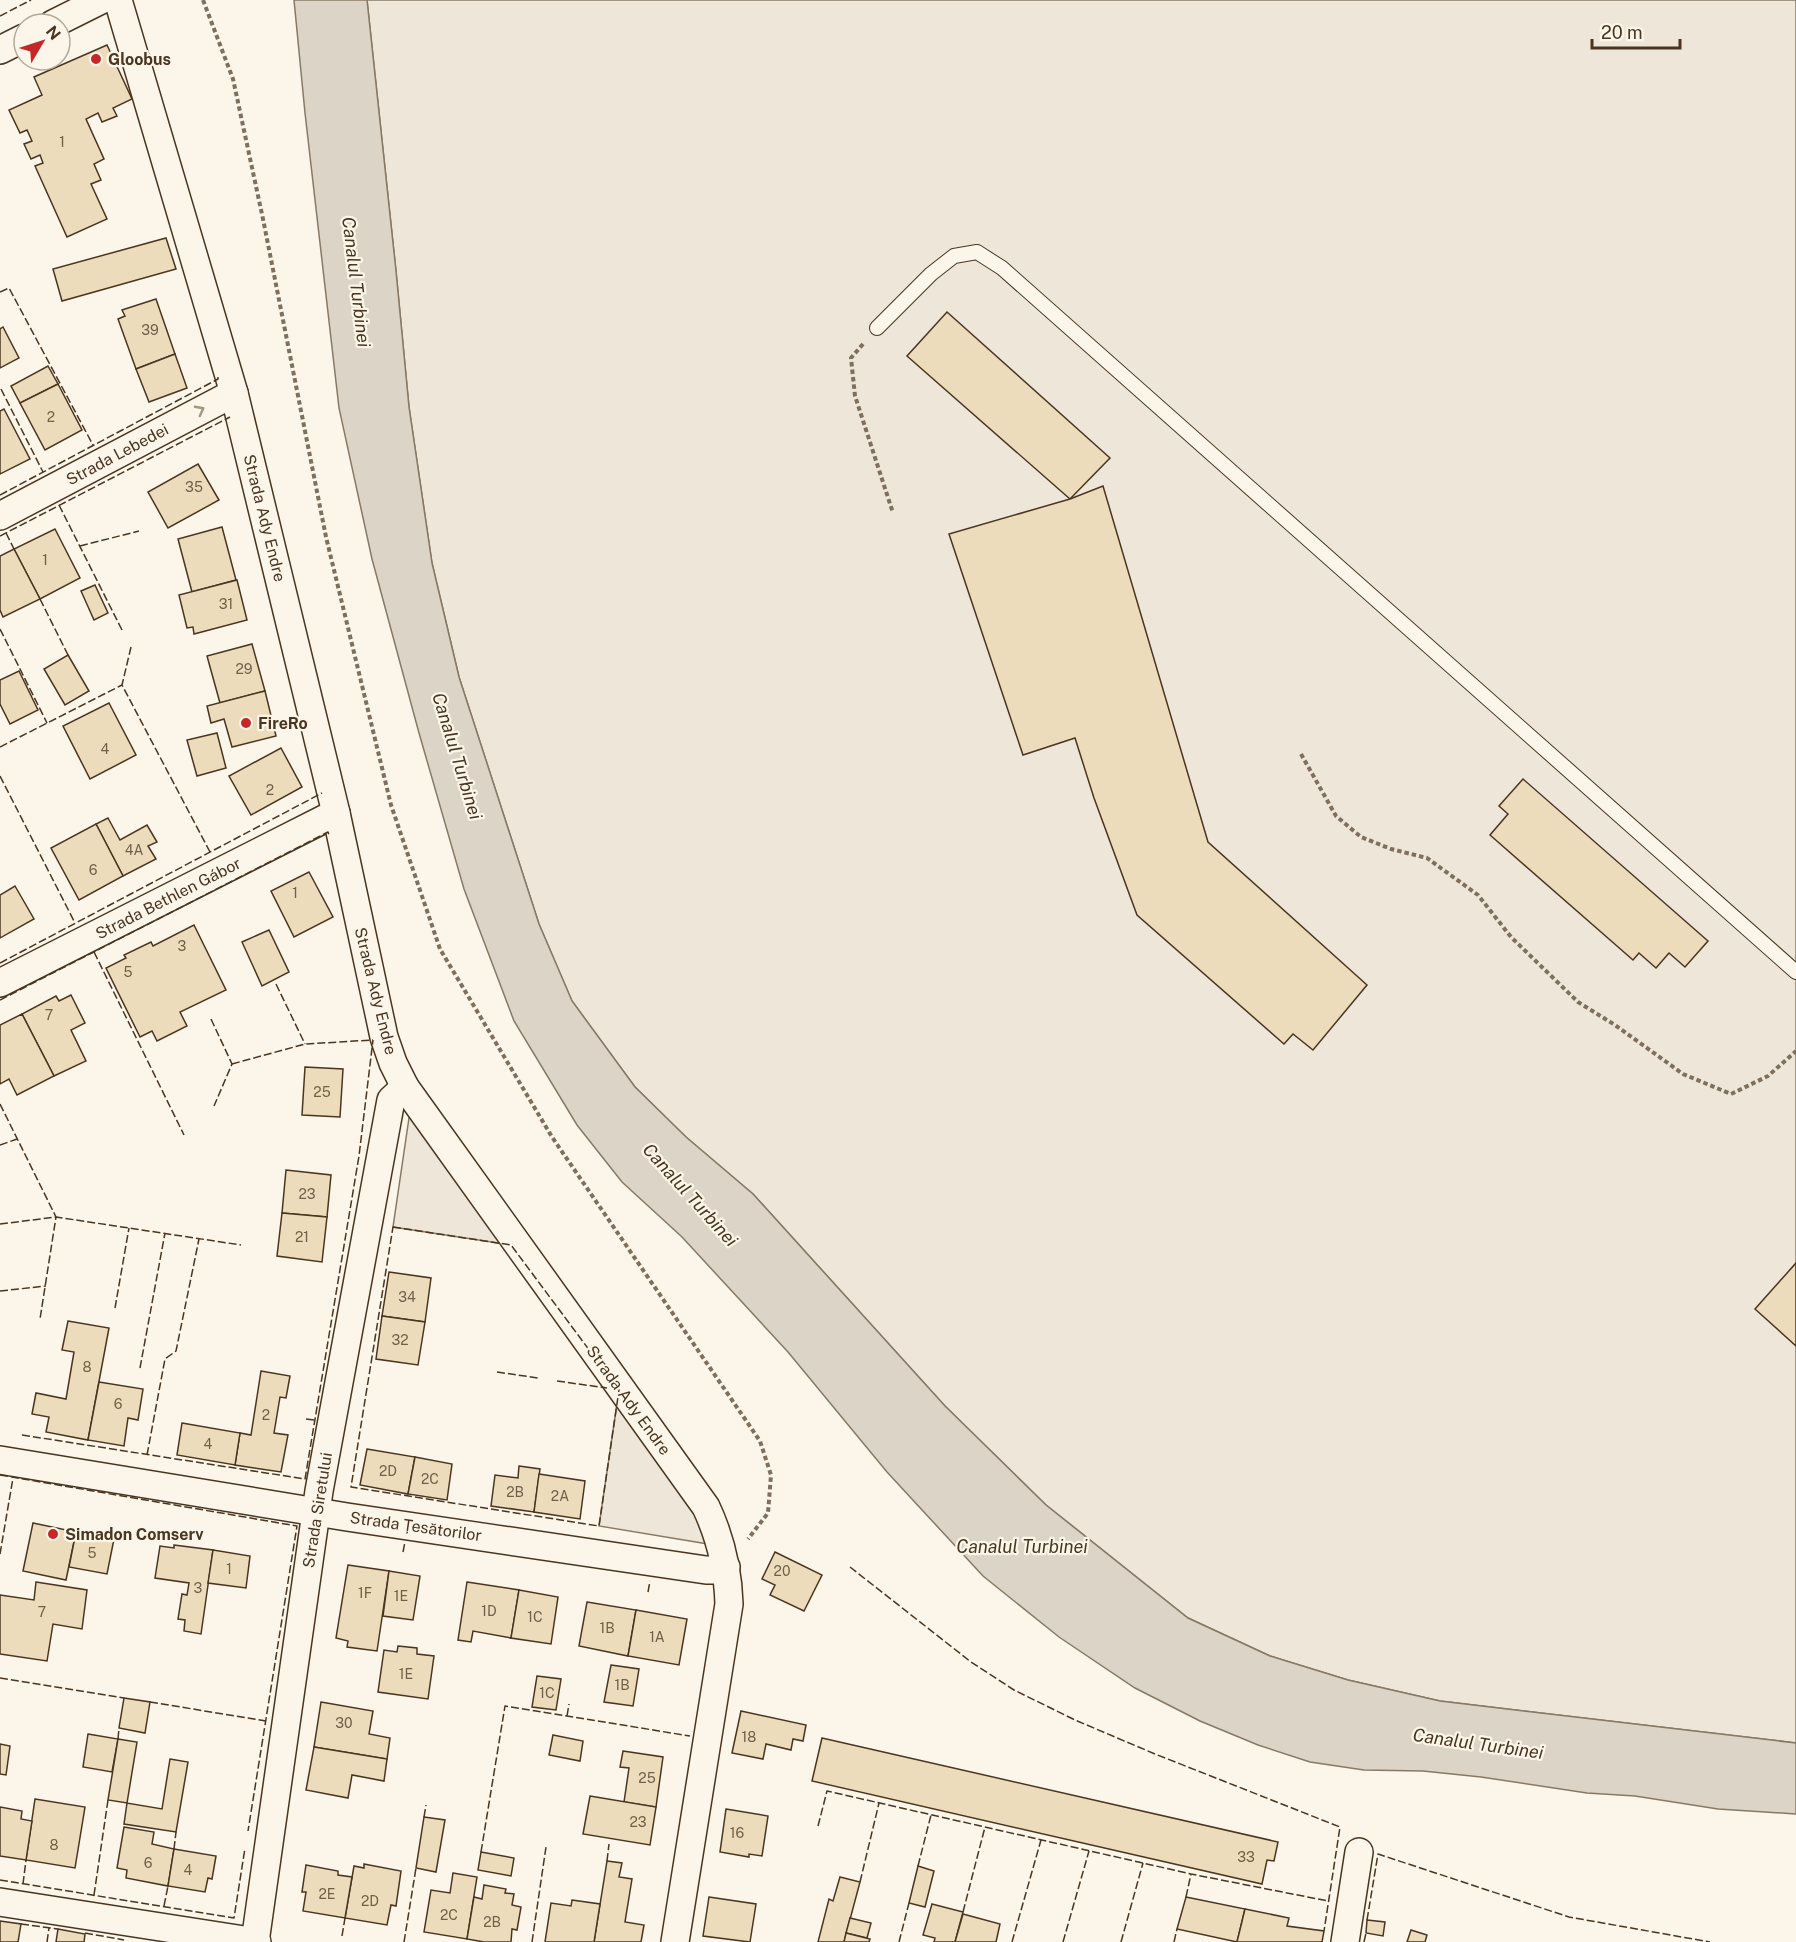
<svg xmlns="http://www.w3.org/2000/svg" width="1796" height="1942" viewBox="0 0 1796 1942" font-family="'Public Sans',sans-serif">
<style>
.green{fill:#ede6d9;stroke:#887966;stroke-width:1.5}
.water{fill:#dcd4c6;stroke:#887966;stroke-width:1.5}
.building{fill:#ecdcbc;stroke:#4a3520;stroke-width:1.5}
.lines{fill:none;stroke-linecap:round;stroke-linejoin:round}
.service-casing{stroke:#4a3520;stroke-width:16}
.minor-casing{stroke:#4a3520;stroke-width:30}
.path{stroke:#7f6f5c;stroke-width:4;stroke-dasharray:4.5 3;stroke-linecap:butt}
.service{stroke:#fbf6e9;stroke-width:14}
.minor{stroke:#fbf6e9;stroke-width:27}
.fence{stroke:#4a3520;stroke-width:1.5;stroke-dasharray:8 3;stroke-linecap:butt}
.oneway{stroke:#a29684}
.poi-dot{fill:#c62828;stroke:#fbf6e9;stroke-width:2}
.labels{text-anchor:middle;stroke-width:4.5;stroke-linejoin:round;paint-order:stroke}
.number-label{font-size:14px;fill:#725f47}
.poi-label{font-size:16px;font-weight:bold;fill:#4a3520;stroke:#fbf6e9;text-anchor:start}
.street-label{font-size:16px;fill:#4a3520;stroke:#fbf6e9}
.water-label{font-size:18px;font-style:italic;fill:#4a3520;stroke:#fbf6e9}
</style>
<rect width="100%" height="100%" fill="#fbf6e9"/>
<g class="green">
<polygon points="367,0 1796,0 1796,1743 1440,1701 1348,1680 1270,1656 1188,1618 1046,1505 945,1406 753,1194 686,1137 635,1087 572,1001 539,924 459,677 432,563 409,407 396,271"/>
<polygon points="409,1118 416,1119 511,1245 393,1227"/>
<polygon points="619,1390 673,1462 708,1544 599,1526"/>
</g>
<polygon class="water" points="294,0 367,0 396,271 409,407 432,563 459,677 539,924 572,1001 635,1087 686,1137 753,1194 945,1406 1046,1505 1188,1618 1270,1656 1348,1680 1440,1701 1796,1743 1796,1814 1718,1809 1635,1796 1587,1793 1481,1777 1423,1771 1364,1770 1310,1762 1258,1745 1200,1721 1135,1688 1059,1637 983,1576 887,1472 788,1352 682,1237 622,1182 577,1125 514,1021 464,889 419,733 372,559 339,408 305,113"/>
<g class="building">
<polygon points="107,45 132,99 113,108 117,116 102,122 98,113 86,119 104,159 94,164 101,180 91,184 107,219 67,237 35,166 43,163 40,155 31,159 24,144 32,141 27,130 20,133 9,110 42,95 34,77"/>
<polygon points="166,238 176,269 62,301 53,269"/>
<polygon points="156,299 175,354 136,369 118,319 125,316 122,310"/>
<polygon points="947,312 1110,458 1070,499 907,356"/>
<polygon points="3,327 19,358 0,368 0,329"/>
<polygon points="175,354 187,388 149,402 136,369"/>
<polygon points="48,366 58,384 20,403 11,386"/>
<polygon points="58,384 82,430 45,450 20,403"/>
<polygon points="4,409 30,459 0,474 0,411"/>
<polygon points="198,464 219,500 168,528 148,492"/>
<polygon points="1103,486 1208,842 1367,985 1313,1050 1293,1034 1284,1044 1137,915 1094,798 1075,738 1023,755 949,534 1070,499"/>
<polygon points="222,527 236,580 192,592 178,539"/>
<polygon points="55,529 80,578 40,599 14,549"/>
<polygon points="14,549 40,599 3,617 0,610 0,556"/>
<polygon points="237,580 247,620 194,634 193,627 187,628 179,595"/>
<polygon points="95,585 108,613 94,620 81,591"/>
<polygon points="252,644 265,691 220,703 207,656"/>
<polygon points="68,655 89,691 65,705 44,669"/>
<polygon points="19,671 38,710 10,724 0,704 0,680"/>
<polygon points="265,691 276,736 232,747 224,719 211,723 207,706"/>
<polygon points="109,703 136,755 90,779 63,726"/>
<polygon points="217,733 226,768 197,776 187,740"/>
<polygon points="281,748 302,787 251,815 229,776"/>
<polygon points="1523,779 1708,941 1685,967 1669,953 1656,968 1639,953 1633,960 1490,835 1508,814 1499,806"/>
<polygon points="108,818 120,840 147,825 157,842 148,846 156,859 123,876 96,824"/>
<polygon points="96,824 123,876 79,900 51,848"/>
<polygon points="309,872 333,917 294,937 271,891"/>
<polygon points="15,886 34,919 0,938 0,895"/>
<polygon points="194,925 226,990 180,1012 187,1026 157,1041 152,1031 140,1037 106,968 126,958 124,955 151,942 153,946"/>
<polygon points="269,930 289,972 262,986 242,942"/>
<polygon points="71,995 85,1023 71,1030 86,1061 54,1076 22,1014 56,996 59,1001"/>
<polygon points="22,1014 54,1076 17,1095 9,1079 0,1084 0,1025"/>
<polygon points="305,1067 343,1069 340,1117 302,1115"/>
<polygon points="286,1170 331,1175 327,1217 282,1213"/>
<polygon points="282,1213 327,1217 322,1262 277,1256"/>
<polygon points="1796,1263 1796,1346 1755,1309"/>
<polygon points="389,1272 431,1278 425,1322 382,1316"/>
<polygon points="382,1316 425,1322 418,1365 376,1359"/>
<polygon points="68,1321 109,1328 88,1440 46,1432 49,1417 32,1414 36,1393 66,1399 74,1352 62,1350"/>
<polygon points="261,1371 290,1376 286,1398 280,1397 274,1433 288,1435 281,1472 235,1465 240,1433 251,1435"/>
<polygon points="99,1382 143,1389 138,1420 128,1418 124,1446 88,1440"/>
<polygon points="182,1423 240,1433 235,1465 177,1455"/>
<polygon points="367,1449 415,1457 408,1494 360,1485"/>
<polygon points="415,1457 452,1464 447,1500 408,1494"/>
<polygon points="519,1466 540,1469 534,1512 491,1506 495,1475 518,1478"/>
<polygon points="539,1474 585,1481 580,1519 534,1512"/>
<polygon points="33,1523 76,1532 66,1580 23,1571"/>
<polygon points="76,1532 114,1539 107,1574 69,1567"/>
<polygon points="174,1545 213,1550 201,1634 184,1631 185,1620 178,1619 182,1594 187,1595 189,1583 155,1578 160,1546 174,1548"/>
<polygon points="213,1550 250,1556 246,1588 208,1583"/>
<polygon points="775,1552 822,1575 804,1611 770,1595 775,1585 762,1579"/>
<polygon points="348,1565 389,1571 377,1651 347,1647 348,1641 336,1638"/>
<polygon points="389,1571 420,1576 413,1620 383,1616"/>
<polygon points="36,1582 87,1590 82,1629 53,1624 47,1661 0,1654 0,1595 34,1600"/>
<polygon points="467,1582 519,1590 511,1638 473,1631 471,1642 458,1640"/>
<polygon points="519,1590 558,1597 551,1644 511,1638"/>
<polygon points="587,1602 636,1610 628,1656 579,1646"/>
<polygon points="636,1610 687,1619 679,1665 628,1656"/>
<polygon points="398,1646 417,1648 417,1654 434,1656 428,1699 378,1692 384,1650 397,1652"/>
<polygon points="611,1665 639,1669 633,1706 604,1702"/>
<polygon points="537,1676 561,1679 556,1710 532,1707"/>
<polygon points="124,1698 150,1702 145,1733 119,1728"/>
<polygon points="321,1702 373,1711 369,1734 390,1738 387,1759 314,1747"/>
<polygon points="741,1711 806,1725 803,1741 793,1739 791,1750 766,1744 763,1759 732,1753"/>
<polygon points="88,1734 118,1739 112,1772 83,1767"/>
<polygon points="553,1735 583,1741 580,1761 549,1755"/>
<polygon points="822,1738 1278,1842 1274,1861 1267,1860 1262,1884 812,1781"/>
<polygon points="118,1739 137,1742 127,1803 108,1800"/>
<polygon points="0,1744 10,1746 6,1775 0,1774"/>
<polygon points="314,1747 387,1759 384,1781 352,1775 348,1798 306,1790"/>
<polygon points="623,1751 663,1757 656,1807 624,1802 629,1768 620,1767"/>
<polygon points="170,1759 188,1762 176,1832 124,1824 127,1803 162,1809"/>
<polygon points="590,1796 656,1807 650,1845 583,1834"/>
<polygon points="35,1799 85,1807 75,1868 26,1860"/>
<polygon points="0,1807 22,1811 21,1819 32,1821 26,1860 0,1856"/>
<polygon points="726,1809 768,1816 762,1856 749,1854 749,1857 720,1852"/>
<polygon points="424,1817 445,1820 436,1872 416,1868"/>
<polygon points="124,1827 154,1832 152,1844 174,1849 168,1886 126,1878 127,1870 117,1868"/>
<polygon points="174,1849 216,1856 212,1879 208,1878 205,1892 168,1886"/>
<polygon points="481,1852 514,1858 511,1876 478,1870"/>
<polygon points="607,1861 622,1863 619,1877 632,1879 625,1922 644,1925 641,1942 594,1942"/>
<polygon points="364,1864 401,1871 396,1906 391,1905 387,1925 345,1918 354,1866 364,1868"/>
<polygon points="306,1865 338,1871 338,1875 352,1877 345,1918 303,1911 306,1892 302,1892"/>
<polygon points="918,1866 934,1871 925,1907 909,1903"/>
<polygon points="453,1873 477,1877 467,1939 424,1932 431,1890 450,1893"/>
<polygon points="840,1877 860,1882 844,1942 818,1942 829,1899 833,1901"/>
<polygon points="484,1885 506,1889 505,1893 514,1894 512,1905 521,1907 517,1930 512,1929 511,1942 484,1942 467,1939 474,1897 482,1899"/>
<polygon points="709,1897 756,1904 750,1942 703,1936"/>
<polygon points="1186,1897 1245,1909 1237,1942 1177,1929"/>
<polygon points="572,1900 600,1904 594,1942 545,1942 551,1903 571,1906"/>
<polygon points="932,1904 963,1912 955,1942 934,1942 935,1938 923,1935"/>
<polygon points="1245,1909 1289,1918 1287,1926 1324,1931 1322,1942 1237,1942"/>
<polygon points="963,1914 1000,1924 996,1942 955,1942"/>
<polygon points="850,1918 871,1923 867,1938 846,1933"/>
<polygon points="1367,1920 1385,1922 1383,1936 1366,1933"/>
<polygon points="0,1921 21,1924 18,1942 0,1942"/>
<polygon points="58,1929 85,1934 84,1942 56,1942"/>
<polygon points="1411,1930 1427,1935 1425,1942 1407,1942"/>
<polygon points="846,1933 870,1939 869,1942 844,1942"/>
</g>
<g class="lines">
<defs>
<polyline id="service" points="877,328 931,274 954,256 977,252 1002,268 1796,972"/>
<g id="minor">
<path d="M118,0L234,393L336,813L384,1037L393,1063L405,1087L706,1507C721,1539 728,1569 729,1604L675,1942"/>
<polyline points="53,24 101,0"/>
<polyline points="0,50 24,38"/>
<polyline points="0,516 234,393"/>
<polyline points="0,983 336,813"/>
<polyline points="0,1460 347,1517 706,1570 717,1570 726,1567"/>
<polyline points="0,1902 257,1942"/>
<polyline points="255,1942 319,1491 391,1100 405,1087"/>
<polyline points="1345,1942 1359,1852"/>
</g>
</defs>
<use href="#service" class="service-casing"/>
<use href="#minor" class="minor-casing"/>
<g class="path">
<polyline points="203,0 233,79 263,219 326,537 391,805 440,949 552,1137 760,1441 771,1475 768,1513 748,1539"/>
<polyline points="863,344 851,358 855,396 893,513"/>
<polyline points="1301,754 1336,816 1361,837 1391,849 1427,858 1478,895 1511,937 1578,1002 1615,1025 1683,1074 1731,1094 1768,1076 1796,1051"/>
</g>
<use href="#service" class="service"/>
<use href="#minor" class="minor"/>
<g class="fence">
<polyline points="0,16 31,0"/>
<polyline points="0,292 9,288 93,445"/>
<polyline points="1,389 43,472"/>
<polyline points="0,495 218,379 218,377"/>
<polyline points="59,505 122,630"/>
<polyline points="6,533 14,549"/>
<polyline points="0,536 230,417"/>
<polyline points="80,546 139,531"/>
<polyline points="40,599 68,655"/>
<polyline points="0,629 47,723"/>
<polyline points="131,647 122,685 210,852"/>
<polyline points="0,747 122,685"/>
<polyline points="0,776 75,923"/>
<polyline points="94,952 184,1135"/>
<polyline points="0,963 322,793"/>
<polyline points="276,984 305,1044"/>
<polyline points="0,1000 328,832 329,835"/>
<polyline points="211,1019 232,1064 214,1106"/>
<polyline points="232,1064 305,1044 373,1040"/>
<polyline points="0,1104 56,1217 40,1319"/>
<polyline points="0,1145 17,1139"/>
<polyline points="0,1224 56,1217 241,1245"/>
<polygon points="393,1227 511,1245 619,1390 599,1526 351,1487"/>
<polyline points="0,1291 46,1286"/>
<polyline points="115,1308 129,1228"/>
<polyline points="140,1368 165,1233"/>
<polyline points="497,1372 538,1378"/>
<polyline points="557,1381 607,1388"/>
<polyline points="306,1419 315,1420"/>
<polyline points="22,1435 305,1479 359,1156 373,1040"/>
<polyline points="147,1455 165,1359 176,1351 199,1239"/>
<polyline points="0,1475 297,1526 248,1831"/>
<polyline points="403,1552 405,1542"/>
<polyline points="0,1554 13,1478"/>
<polyline points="850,1567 971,1662 1014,1690 1075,1720 1155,1754 1340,1827 1324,1931"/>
<polyline points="648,1592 650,1581"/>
<polyline points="0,1678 124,1698"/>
<polyline points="150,1702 266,1721"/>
<polyline points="567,1716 569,1704"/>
<polyline points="118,1739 119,1728"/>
<polyline points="424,1817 426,1805"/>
<polyline points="818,1826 827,1791 1191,1874 1328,1901"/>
<polyline points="174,1849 176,1832"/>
<polyline points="481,1852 505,1706 690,1736"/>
<polyline points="607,1861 609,1844"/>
<polyline points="918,1866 931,1815"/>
<polyline points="0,1880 234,1918 245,1848"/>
<polyline points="860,1882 879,1803"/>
<polyline points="23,1884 26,1860"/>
<polyline points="94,1895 108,1800"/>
<polyline points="1186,1897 1191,1874"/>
<polyline points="164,1906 168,1886"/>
<polyline points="963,1912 985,1827"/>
<polyline points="1367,1920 1378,1854 1569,1917 1710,1942"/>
<polyline points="21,1924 58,1929"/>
<polyline points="85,1933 124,1940"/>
<polyline points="342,1936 345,1918"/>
<polyline points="47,1942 49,1928"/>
<polyline points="404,1942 416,1868"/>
<polyline points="532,1942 546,1847"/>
<polyline points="899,1942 909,1903"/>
<polyline points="1012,1942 1041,1840"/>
<polyline points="1063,1942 1089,1851"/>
<polyline points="1121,1942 1143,1863"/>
<polyline points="1174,1942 1177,1929"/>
<polyline points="1364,1942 1366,1933"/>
</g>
</g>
<defs><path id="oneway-chevron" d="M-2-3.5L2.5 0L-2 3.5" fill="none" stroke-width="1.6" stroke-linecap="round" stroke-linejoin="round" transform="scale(1.5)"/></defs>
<use class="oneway" href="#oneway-chevron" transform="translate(200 410) rotate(-28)"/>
<g class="poi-dot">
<circle cx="96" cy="59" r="6"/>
<circle cx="246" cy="723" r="6"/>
<circle cx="53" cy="1534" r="6"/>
</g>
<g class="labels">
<g class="number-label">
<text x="62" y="147">1</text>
<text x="150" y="335">39</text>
<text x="51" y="422">2</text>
<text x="194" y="492">35</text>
<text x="45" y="565">1</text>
<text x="226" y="609">31</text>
<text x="244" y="674">29</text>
<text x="105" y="754">4</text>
<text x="270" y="795">2</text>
<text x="134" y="855">4A</text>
<text x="93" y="875">6</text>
<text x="295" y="898">1</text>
<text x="182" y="951">3</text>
<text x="128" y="977">5</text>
<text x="49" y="1020">7</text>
<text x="322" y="1097">25</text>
<text x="307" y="1199">23</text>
<text x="302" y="1242">21</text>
<text x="407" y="1302">34</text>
<text x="400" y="1345">32</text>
<text x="87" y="1372">8</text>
<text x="118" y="1409">6</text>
<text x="266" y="1420">2</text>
<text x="208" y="1449">4</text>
<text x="388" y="1476">2D</text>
<text x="430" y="1484">2C</text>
<text x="515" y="1497">2B</text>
<text x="560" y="1501">2A</text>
<text x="92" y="1558">5</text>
<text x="229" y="1574">1</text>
<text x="782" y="1576">20</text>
<text x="198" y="1593">3</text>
<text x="365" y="1598">1F</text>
<text x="401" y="1601">1E</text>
<text x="489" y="1616">1D</text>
<text x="42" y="1617">7</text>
<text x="535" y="1622">1C</text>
<text x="607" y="1633">1B</text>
<text x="657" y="1642">1A</text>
<text x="406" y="1679">1E</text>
<text x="622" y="1690">1B</text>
<text x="547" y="1698">1C</text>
<text x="344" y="1728">30</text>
<text x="749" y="1742">18</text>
<text x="647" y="1783">25</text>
<text x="638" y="1827">23</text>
<text x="737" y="1838">16</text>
<text x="54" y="1850">8</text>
<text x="1246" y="1862">33</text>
<text x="148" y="1868">6</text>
<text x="188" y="1875">4</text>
<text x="327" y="1899">2E</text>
<text x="370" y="1906">2D</text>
<text x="449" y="1920">2C</text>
<text x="492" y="1927">2B</text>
</g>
<g class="poi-label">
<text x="108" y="65">Gloobus</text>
<text x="258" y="729">FireRo</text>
<text x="65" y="1540">Simadon Comserv</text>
</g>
<g class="street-label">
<text transform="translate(117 454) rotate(-28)" y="6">Strada Lebedei</text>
<text transform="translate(265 518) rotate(76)" y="6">Strada Ady Endre</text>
<text transform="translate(168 898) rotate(-27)" y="6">Strada Bethlen Gábor</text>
<text transform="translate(376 991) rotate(76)" y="6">Strada Ady Endre</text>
<text transform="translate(629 1400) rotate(54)" y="6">Strada Ady Endre</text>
<text transform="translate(317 1510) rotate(-81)" y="6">Strada Siretului</text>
<text transform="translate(416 1526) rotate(8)" y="6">Strada Țesătorilor</text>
</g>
<g class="water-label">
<text transform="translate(356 282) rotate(83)" y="6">Canalul Turbinei</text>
<text transform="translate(457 756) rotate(73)" y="6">Canalul Turbinei</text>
<text transform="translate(690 1195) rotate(48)" y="6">Canalul Turbinei</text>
<text x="1022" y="1553">Canalul Turbinei</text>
<text transform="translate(1478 1744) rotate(8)" y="6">Canalul Turbinei</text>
</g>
</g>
<g transform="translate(42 42) rotate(51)"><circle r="28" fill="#fbf6e9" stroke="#b4a999" stroke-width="1.5"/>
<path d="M0-4.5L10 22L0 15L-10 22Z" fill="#c62828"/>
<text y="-9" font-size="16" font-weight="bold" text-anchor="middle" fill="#4a3520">N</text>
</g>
<path d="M1592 39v9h88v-9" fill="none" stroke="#4a3520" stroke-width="3"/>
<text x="1601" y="39" font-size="18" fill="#4a3520" stroke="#fbf6e9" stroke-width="4.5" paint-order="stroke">20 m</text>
</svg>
